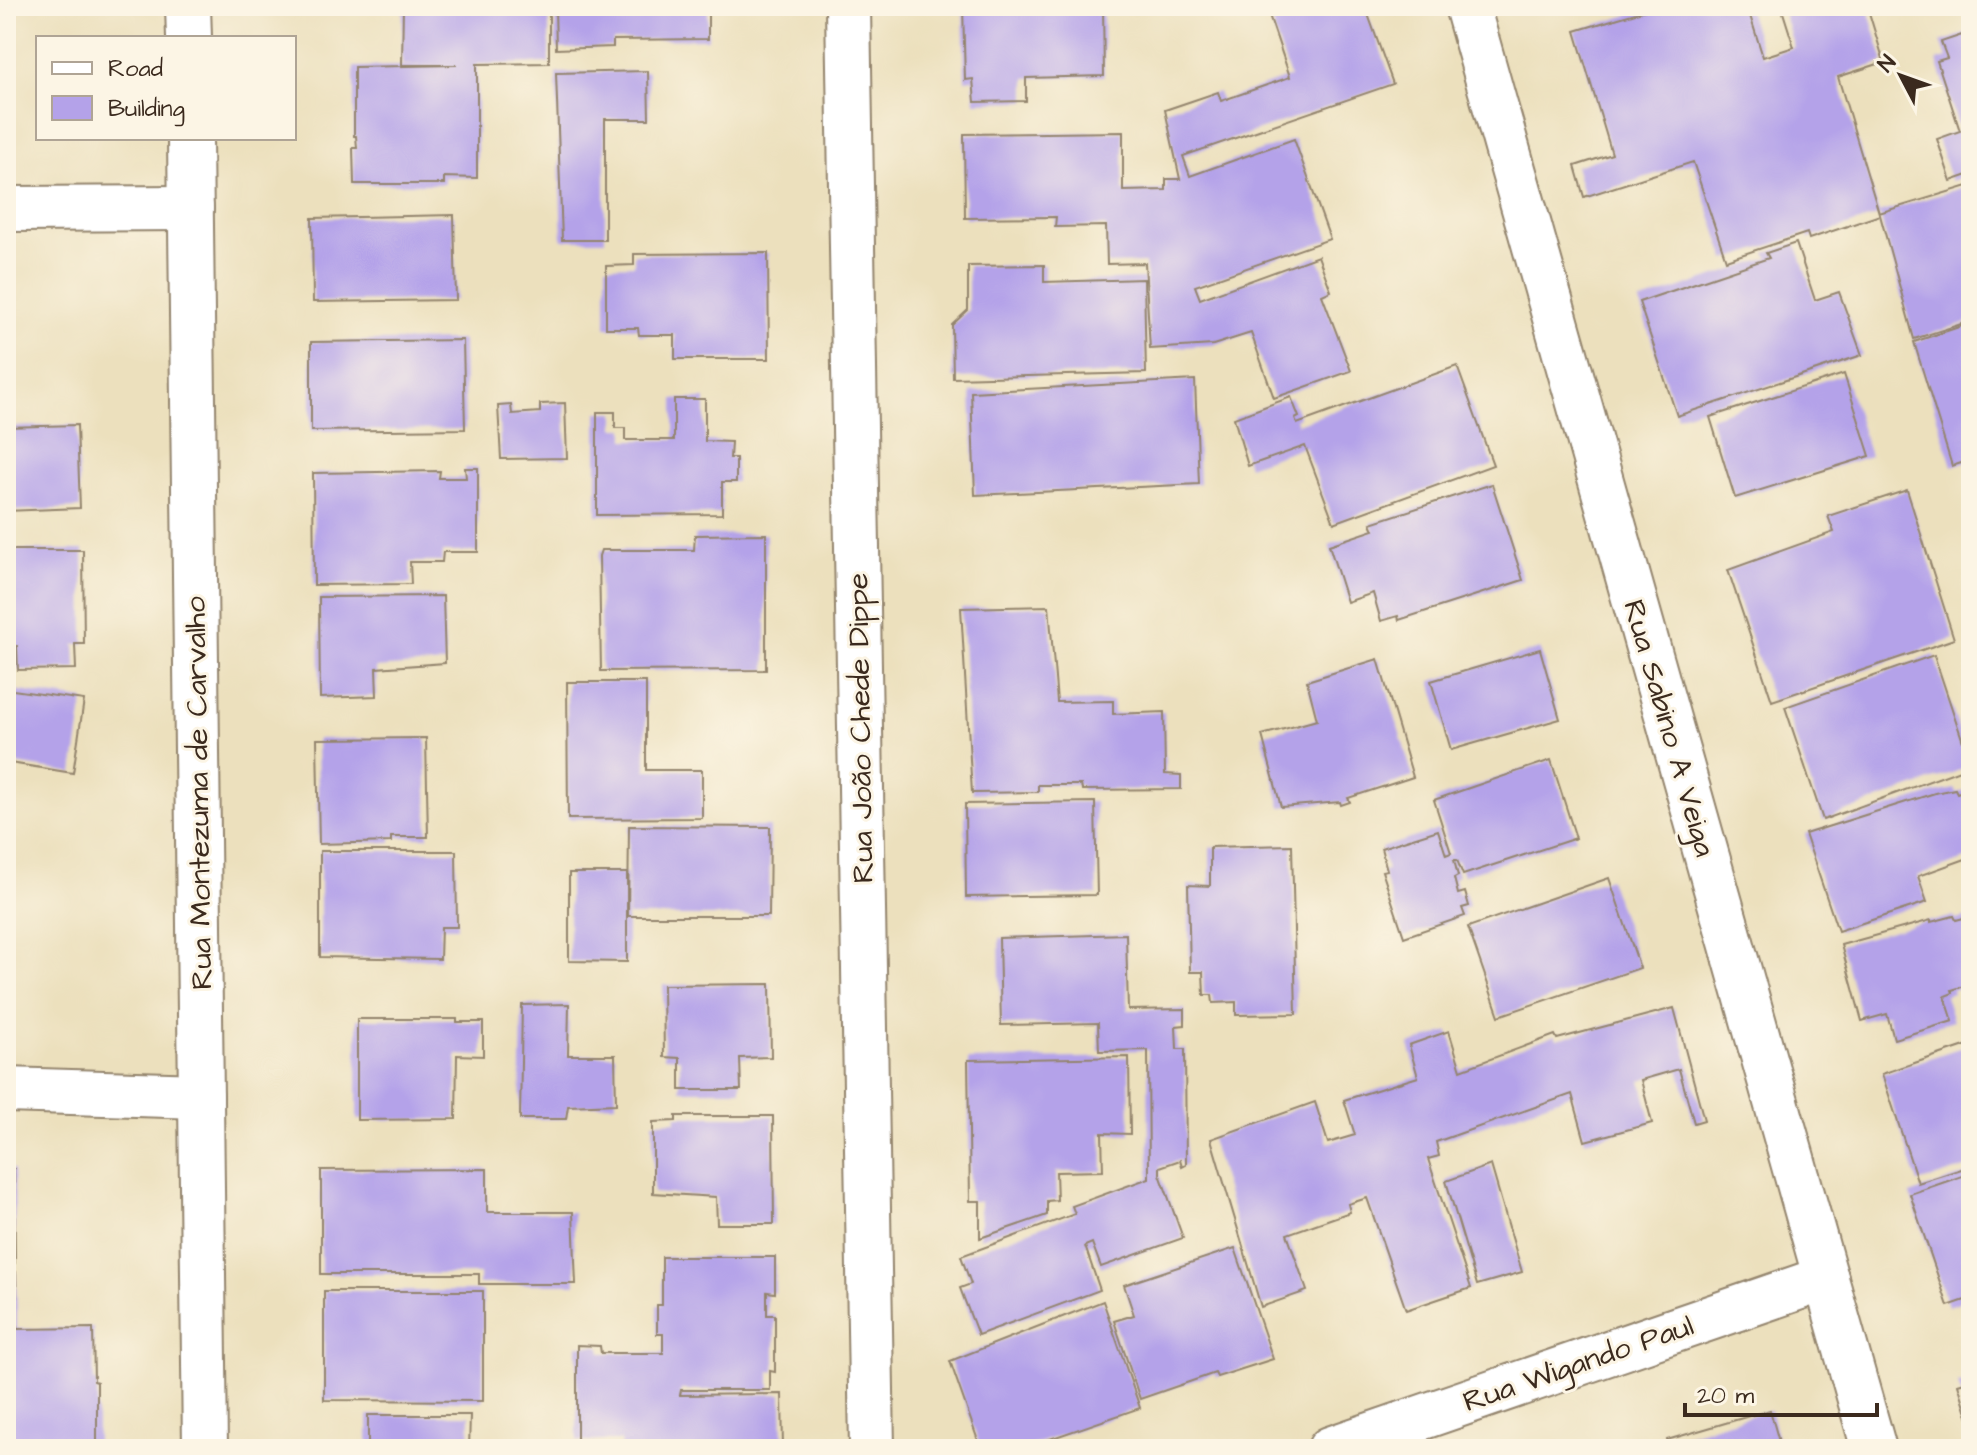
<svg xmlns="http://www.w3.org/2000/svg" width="1977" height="1455" viewBox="0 0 1977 1455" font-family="'Architects Daughter',sans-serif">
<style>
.building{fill:#b4a2e9}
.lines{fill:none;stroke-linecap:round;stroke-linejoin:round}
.minor-casing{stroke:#94856e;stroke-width:48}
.minor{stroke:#fff;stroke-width:44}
.labels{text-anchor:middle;stroke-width:6;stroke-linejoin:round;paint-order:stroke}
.street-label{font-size:30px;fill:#3b2a1e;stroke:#fcf5e5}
</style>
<rect width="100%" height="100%" fill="#fcf5e5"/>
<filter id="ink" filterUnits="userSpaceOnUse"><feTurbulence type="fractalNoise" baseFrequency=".0125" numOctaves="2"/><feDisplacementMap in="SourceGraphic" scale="16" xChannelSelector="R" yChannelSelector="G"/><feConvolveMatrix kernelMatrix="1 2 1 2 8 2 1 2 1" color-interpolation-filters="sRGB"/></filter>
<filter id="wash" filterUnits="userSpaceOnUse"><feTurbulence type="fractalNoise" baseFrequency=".006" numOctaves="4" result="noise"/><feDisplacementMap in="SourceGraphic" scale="32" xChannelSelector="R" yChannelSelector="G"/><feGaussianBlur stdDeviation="1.8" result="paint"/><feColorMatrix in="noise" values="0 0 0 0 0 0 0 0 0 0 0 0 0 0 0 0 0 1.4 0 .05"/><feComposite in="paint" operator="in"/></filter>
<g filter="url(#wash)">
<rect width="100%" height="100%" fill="#ece0bd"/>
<g id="blocks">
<g class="building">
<polygon points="403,6 549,6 549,63 477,64 477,178 444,177 444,184 354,184 353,148 357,148 356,136 354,136 354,67 457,65 402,65"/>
<polygon points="555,6 708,6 708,39 613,40 613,47 556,49"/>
<polygon points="963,6 1103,6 1104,76 1026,78 1026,101 975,102 973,79 965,80"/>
<polygon points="1266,6 1365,6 1393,84 1183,156 1190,176 1294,139 1330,239 1195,286 1200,299 1318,256 1331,291 1322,295 1351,371 1274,398 1251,333 1213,345 1150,349 1145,263 1107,264 1106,226 1055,227 1056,217 965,218 964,134 1123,132 1123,191 1166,190 1166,179 1180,179 1165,110 1218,92 1221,101 1290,77"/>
<polygon points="1659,6 1747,6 1763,57 1794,47 1781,6 1867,6 1884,62 1838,77 1879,213 1971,185 1971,321 1914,339 1880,215 1809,239 1807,233 1726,260 1693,162 1584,197 1575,166 1612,154 1575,31"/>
<polygon points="1971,32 1971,174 1951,181 1937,139 1960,131 1937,61 1947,58 1941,42"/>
<polygon points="648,71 649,119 605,119 605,240 562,240 556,73"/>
<polygon points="454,215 456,300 313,302 312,218"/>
<polygon points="1796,243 1815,300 1839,292 1862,355 1677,416 1639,302 1769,258 1766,253"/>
<polygon points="768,253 769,359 675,359 675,335 639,335 638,328 606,328 606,266 634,265 634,254"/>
<polygon points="1044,265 1044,282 1144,279 1146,373 953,378 952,325 968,310 968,266"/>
<polygon points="1971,323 1971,460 1952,466 1914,342"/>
<polygon points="463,340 465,429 311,431 311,342"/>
<polygon points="1457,366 1493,465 1334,523 1305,446 1248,466 1234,418 1291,397 1299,417 1295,419 1297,424"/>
<polygon points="1844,374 1870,456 1735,498 1710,417"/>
<polygon points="1195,380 1199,484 975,495 971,392"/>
<polygon points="674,399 705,399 705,441 731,442 730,458 736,458 736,482 722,482 722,514 597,515 597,412 615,412 615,428 625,428 625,440 674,440"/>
<polygon points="565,403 567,458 501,459 498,406 511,405 512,414 540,412 540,404"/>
<polygon points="77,425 80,508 6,511 6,427"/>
<polygon points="465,468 478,468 478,552 443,552 442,562 410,562 411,584 314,585 313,473 440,471 439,478 466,478"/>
<polygon points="1492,484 1523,580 1399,620 1398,616 1381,621 1373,593 1347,602 1329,545 1374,530 1371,523"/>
<polygon points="1907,490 1954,639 1772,701 1728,570 1834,532 1828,516"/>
<polygon points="766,534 766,670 601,671 599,556 601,550 694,550 695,535"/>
<polygon points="6,550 83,550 84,644 75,644 76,669 18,670 17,646 6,646"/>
<polygon points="443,596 445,663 376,668 377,696 320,698 319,597"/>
<polygon points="1049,606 1057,702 1113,701 1113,714 1164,712 1165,774 1181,775 1181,789 1082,790 1081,785 1038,785 1038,792 972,793 961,608"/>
<polygon points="1540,649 1560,719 1451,750 1431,681"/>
<polygon points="1934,655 1971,766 1823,820 1785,707"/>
<polygon points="1378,659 1413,777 1348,798 1350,802 1341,805 1340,802 1281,807 1262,735 1317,720 1307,681"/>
<polygon points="567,682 646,682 646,770 702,770 702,818 568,819"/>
<polygon points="6,689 84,700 73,773 10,763 8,776 6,776"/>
<polygon points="426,738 428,837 391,837 391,842 319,844 317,739"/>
<polygon points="1551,760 1576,838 1463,875 1457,860 1454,860 1458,876 1454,878 1458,894 1465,892 1469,906 1462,908 1465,916 1404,937 1382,871 1387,870 1381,848 1438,830 1446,855 1451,853 1434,800"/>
<polygon points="1971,788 1971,818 1969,819 1971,825 1971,857 1918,876 1927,902 1838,931 1805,834 1935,793 1955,789 1957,793"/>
<polygon points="1095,802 1097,895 966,897 965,804"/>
<polygon points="629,826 770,827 769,916 628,916"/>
<polygon points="1292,845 1296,1014 1236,1015 1236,1002 1213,1003 1212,995 1204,995 1203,972 1190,972 1188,885 1210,886 1210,847"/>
<polygon points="320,851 456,851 457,927 441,927 440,959 320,957"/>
<polygon points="569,873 627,873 627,962 569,961"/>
<polygon points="1609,878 1640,968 1499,1016 1468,927"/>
<polygon points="1954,916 1956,920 1971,916 1971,984 1952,990 1953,993 1945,996 1953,1021 1894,1039 1887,1014 1862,1021 1841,945 1931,920 1931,922"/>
<polygon points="1126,934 1128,1010 1185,1009 1185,1025 1176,1026 1177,1049 1185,1049 1186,1165 1182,1167 1180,1160 1160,1167 1160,1174 1183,1238 1101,1267 1092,1243 1085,1246 1100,1290 978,1335 960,1288 971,1284 961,1256 1075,1214 1072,1206 1149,1178 1148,1050 1099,1051 1098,1023 1001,1025 999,938"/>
<polygon points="770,984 771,1057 740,1058 741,1090 680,1090 680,1058 664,1057 663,985"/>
<polygon points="569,1004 568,1055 615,1055 616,1104 568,1106 566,1119 520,1119 522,1005"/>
<polygon points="1674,1008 1704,1120 1694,1123 1679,1069 1641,1080 1652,1123 1585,1141 1572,1094 1436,1142 1439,1156 1428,1159 1471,1288 1406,1310 1367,1198 1348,1204 1350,1212 1287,1234 1307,1291 1261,1307 1211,1139 1315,1102 1328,1143 1355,1135 1344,1100 1418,1077 1409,1045 1449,1031 1461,1070 1555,1035 1557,1039"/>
<polygon points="357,1019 457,1019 457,1022 483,1022 483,1056 457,1055 456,1119 357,1120"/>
<polygon points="1971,1044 1971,1166 1918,1183 1882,1074"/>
<polygon points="1129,1057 1130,1134 1102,1133 1103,1171 1056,1172 1057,1200 1047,1201 1047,1215 980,1238 980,1201 970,1201 968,1060"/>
<polygon points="676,1116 773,1116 774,1224 717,1224 716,1197 653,1193 653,1122 676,1121"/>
<polygon points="1491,1165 1522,1272 1477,1285 1446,1181"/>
<polygon points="6,1169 14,1169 15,1263 6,1263"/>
<polygon points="487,1169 487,1212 573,1212 576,1284 479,1284 479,1274 321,1274 321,1170"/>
<polygon points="1971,1173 1971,1298 1948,1306 1910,1194"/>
<polygon points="1235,1248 1273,1359 1217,1377 1215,1373 1140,1399 1114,1321 1134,1315 1124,1285"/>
<polygon points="662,1257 775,1257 775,1293 767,1292 767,1315 775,1315 775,1372 770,1371 770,1390 681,1390 680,1395 782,1394 783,1449 621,1449 621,1441 577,1441 577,1345 600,1346 601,1353 663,1353 663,1334 657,1334 657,1305 662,1305"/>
<polygon points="16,1272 17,1329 93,1328 94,1381 97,1382 97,1449 6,1449 6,1273"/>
<polygon points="324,1291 483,1291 483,1401 324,1400"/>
<polygon points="1103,1301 1140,1408 1021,1449 981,1449 950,1361"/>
<polygon points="1971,1380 1971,1422 1970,1422 1958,1384"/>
<polygon points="1770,1410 1781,1449 1669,1449 1667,1440"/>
<polygon points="368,1415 470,1415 469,1449 368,1449"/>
</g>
</g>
</g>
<g filter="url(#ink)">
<use href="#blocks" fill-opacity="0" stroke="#94856e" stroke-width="2"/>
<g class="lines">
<defs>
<g id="minor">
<polyline points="188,6 189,38"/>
<polyline points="848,6 872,1449"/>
<polyline points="1467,6 1874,1449"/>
<polyline points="190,138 205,1449"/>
<polyline points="6,209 191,208"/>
<polyline points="6,1090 201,1096"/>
<polyline points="1330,1449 1826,1278"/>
</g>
</defs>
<use href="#minor" class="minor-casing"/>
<use href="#minor" class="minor"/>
</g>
</g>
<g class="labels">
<g class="street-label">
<text transform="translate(860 728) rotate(-91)" y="10">Rua João Chede Dippe</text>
<text transform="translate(1670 728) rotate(74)" y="10">Rua Sabino A Veiga</text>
<text transform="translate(198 793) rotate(-91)" y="10">Rua Montezuma de Carvalho</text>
<text transform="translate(1578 1363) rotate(-19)" y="10">Rua Wigando Paul</text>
</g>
</g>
<rect width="1977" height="1455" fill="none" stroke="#fcf5e5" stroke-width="32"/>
<rect x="36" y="36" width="260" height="104" fill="#fcf5e5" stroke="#afa495" stroke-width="2"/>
<rect x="52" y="62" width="40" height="12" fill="#ffffff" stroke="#afa495" stroke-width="2"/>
<text x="108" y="76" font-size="24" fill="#3b2a1e">Road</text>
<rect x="52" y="96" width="40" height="24" fill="#b4a2e9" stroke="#afa495" stroke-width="2"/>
<text x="108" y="116" font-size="24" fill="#3b2a1e">Building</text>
<g transform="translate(1901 76) rotate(311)" stroke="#fcf5e5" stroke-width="6" paint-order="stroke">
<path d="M0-6L14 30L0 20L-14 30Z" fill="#3b2a1e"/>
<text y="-12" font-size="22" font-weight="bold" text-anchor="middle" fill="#3b2a1e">N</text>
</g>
<path d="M1685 1403v12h192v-12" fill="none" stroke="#3b2a1e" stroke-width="4"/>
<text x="1697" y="1403" font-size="24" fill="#3b2a1e" stroke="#fcf5e5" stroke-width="6" paint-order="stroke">20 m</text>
</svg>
